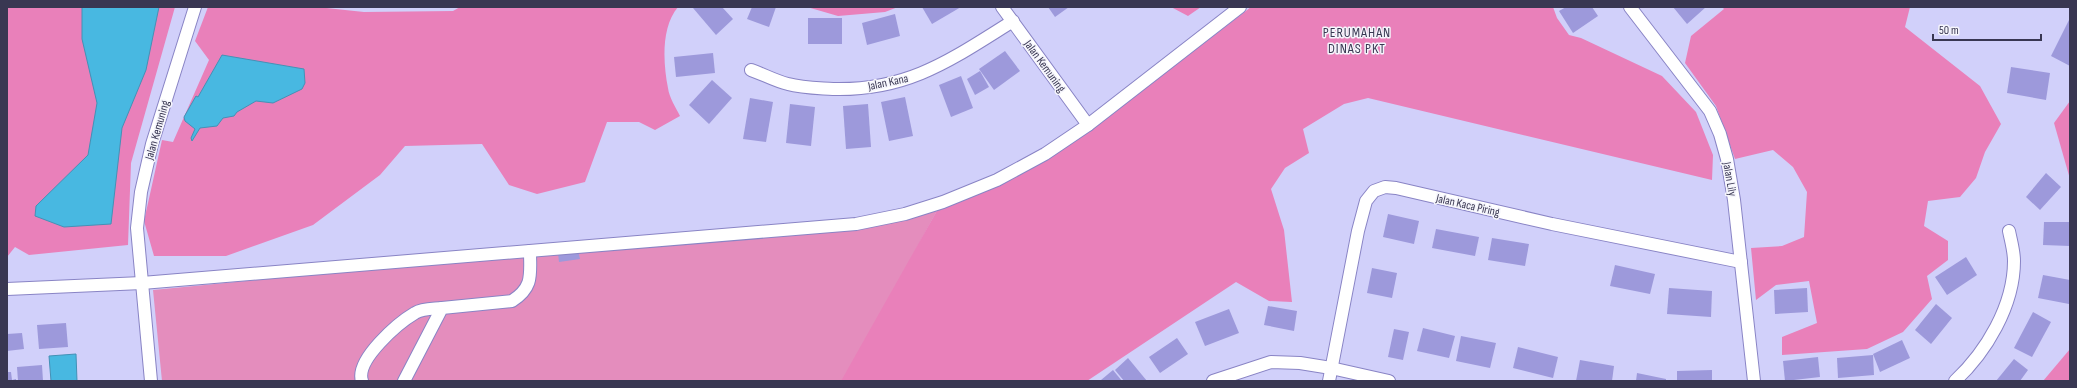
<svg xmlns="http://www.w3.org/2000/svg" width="2077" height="388" viewBox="0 0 2077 388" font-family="'Sofia Sans Condensed',sans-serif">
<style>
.green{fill:#e48dbd}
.forest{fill:#e980ba}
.water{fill:#48b8e1;stroke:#4491b6}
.building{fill:#9d99db}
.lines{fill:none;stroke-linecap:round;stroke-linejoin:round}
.street-casing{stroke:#8984c5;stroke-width:14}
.street{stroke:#fff;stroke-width:12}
.labels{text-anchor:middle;stroke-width:3;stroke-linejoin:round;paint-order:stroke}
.street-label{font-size:12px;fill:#393752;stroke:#f5f5fc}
.quarter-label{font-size:14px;letter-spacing:1px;fill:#393752;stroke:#f5f5fc}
</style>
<rect width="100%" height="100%" fill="#d1d0fa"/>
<polygon class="green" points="939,207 844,381 162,381 153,290 905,217"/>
<g class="forest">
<polygon points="7,7 175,7 131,163 128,245 29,255 15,247 7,257"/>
<path d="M208,7H317L364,12L453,11L460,7H678C661,27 663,63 668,88C669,97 676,108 680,116L655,130L639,122H607L585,182L537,194L509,185L482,144L405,146L380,175L313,225L226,256H154L144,221L162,140L173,142L209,60L195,41Z"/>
<polygon points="807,7 898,7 885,12 838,16"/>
<polygon points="1171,7 1201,7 1188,16"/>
<polygon points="1251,7 1553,7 1557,18 1569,35 1581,38 1662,76 1696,112 1713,155 1712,180 1368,98 1344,104 1303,129 1309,153 1285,168 1271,189 1284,230 1292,302 1269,301 1236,282 1087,381 841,381 939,207 1051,156 1091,130"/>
<polygon points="1722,7 1910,7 1905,27 1980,86 2001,124 1985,152 1976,178 1960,197 1928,201 1924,226 1948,241 1948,260 1927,276 1932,299 1903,332 1867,349 1782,355 1782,337 1817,323 1809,281 1776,285 1756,300 1751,248 1782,246 1804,237 1807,192 1793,167 1773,150 1735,159 1716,106 1685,63 1691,36 1724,9"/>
<polygon points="2070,101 2070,179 2054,123"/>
<polygon points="2070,349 2070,381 2043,381"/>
</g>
<g class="water">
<polygon points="82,7 159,7 146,70 122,128 111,224 64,227 35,216 36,206 88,155 97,103 82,39"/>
<polygon points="222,55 304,69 305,83 302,89 273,103 256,101 237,112 234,116 223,118 217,126 200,128 192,141 191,138 195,129 185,121 184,117 196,96 198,97"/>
<polygon points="76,354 77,381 51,381 49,356"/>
</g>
<g class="building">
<polygon points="694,7 722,7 733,19 716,35 693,8"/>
<polygon points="752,7 776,7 769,27 747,19"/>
<polygon points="922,7 961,7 932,24"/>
<polygon points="1048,7 1069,7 1055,17"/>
<polygon points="1566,7 1592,7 1598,16 1573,33 1559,11"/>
<polygon points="1673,7 1706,7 1687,24"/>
<polygon points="895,14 900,36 867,45 862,23"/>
<rect x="808" y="18" width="34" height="26"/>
<polygon points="2070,18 2070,66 2051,56"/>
<polygon points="1005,51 1020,71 994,90 979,69"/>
<polygon points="713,53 715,73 676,77 674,57"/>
<polygon points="2011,67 2050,73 2046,100 2007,93"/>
<polygon points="980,71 989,87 975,95 967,79"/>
<polygon points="961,76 973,108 951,117 939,85"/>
<polygon points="712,80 732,98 709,124 689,105"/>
<polygon points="905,97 913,136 889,141 881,102"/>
<polygon points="750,98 773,102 766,142 743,139"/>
<polygon points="790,104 815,107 811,146 786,143"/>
<polygon points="868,104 871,147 846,149 843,106"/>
<polygon points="2046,173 2061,187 2040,210 2026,197"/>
<polygon points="1388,214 1419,221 1414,244 1383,237"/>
<polygon points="2044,222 2070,222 2070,246 2043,245"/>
<polygon points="1436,229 1479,237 1475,256 1432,248"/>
<polygon points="1492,238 1529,244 1525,266 1488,260"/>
<polygon points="578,250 580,259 559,262 558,253"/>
<polygon points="1966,257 1977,275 1947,295 1935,277"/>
<polygon points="1615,265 1655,274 1650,294 1610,286"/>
<polygon points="1372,268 1397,273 1392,298 1367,293"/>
<polygon points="2043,275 2070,280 2069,304 2038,298"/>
<polygon points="1669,288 1712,291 1711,317 1667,314"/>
<polygon points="1807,288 1808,312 1775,314 1774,290"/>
<polygon points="1936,304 1952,318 1931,344 1915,330"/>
<polygon points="1268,306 1297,311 1294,331 1264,325"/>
<polygon points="1229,309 1239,333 1205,346 1195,322"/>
<polygon points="2033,312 2051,322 2032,357 2014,348"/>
<polygon points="66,323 68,347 39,349 37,325"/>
<polygon points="1423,328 1455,336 1449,358 1417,351"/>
<polygon points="1394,329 1409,332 1403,360 1388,357"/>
<polygon points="22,333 24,349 7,351 7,334"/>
<polygon points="1461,336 1496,343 1490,368 1456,361"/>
<polygon points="1177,338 1188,354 1160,373 1149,357"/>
<polygon points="1902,340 1910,358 1880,372 1873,354"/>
<polygon points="1518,347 1558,357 1553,378 1513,368"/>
<polygon points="1873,355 1874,375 1838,378 1837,358"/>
<polygon points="1818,357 1820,377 1785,381 1783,361"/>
<polygon points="1128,358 1147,381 1124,381 1115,370"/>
<polygon points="2014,359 2028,370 2020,381 1996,381"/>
<polygon points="1580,360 1614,366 1612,381 1576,381"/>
<polygon points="42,365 43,381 18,381 17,367"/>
<polygon points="1113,370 1122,381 1103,381 1101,380"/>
<polygon points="1712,370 1712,381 1677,381 1677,371"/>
<polygon points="7,372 11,372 12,380 16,379 16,381 7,381"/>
<polygon points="1637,373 1666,379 1666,381 1636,381"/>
</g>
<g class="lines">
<defs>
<g id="street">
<polyline points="1002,7 1088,125"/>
<polyline points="1630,7 1710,111 1720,134 1727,159 1734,200 1754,381"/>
<path d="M751,70C763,74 775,81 788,84C802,88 819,88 833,89C909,91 952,59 1013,21"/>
<polyline points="7,289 142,283 856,224 905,214 943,202 997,180 1045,154 1088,125 1240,7"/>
<polyline points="151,381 137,228 141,192 152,144 195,7"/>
<path d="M362,381C355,360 398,323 415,313C423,308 433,309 442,308"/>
<path d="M404,381L442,308L512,301C534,287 530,274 530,251"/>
<polyline points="1213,381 1271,362 1300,363 1331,368 1389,381"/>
<polyline points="1329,381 1358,231 1366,201 1374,191 1385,187 1396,188 1552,224 1741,262"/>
<path d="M1955,381C1986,352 2014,306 2014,261C2014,251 2011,241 2009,231"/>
</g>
</defs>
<use href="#street" class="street-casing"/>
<use href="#street" class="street"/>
</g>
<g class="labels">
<g class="street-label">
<text transform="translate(1045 66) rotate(54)" y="4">Jalan Kemuning</text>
<text transform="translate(888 82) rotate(-12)" y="4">Jalan Kana</text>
<text transform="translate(157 130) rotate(-74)" y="4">Jalan Kemuning</text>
<text transform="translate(1730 179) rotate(80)" y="4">Jalan Lily</text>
<text transform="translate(1468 205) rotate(13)" y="4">Jalan Kaca Piring</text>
</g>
<g class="quarter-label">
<text x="1357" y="37">PERUMAHAN<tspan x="1357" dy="16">DINAS PKT</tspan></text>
</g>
</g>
<rect width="2077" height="388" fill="none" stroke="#393752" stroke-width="16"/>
<path d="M1933 34v6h108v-6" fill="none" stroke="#393752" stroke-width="2"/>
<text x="1939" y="34" font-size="12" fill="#393752" stroke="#f5f5fc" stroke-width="3" paint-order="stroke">50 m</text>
</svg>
